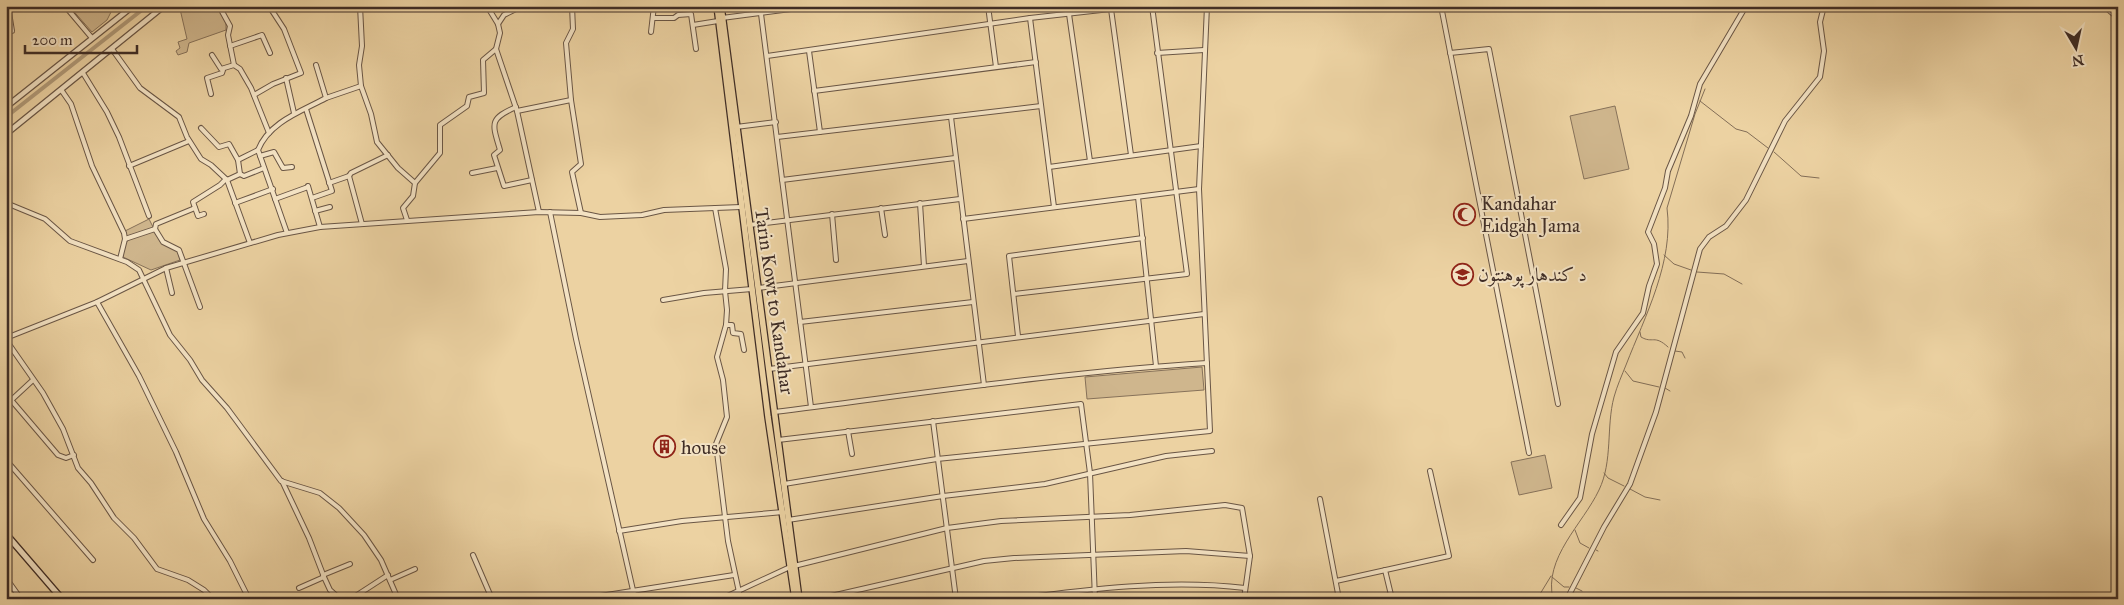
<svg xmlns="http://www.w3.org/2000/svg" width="2124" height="605" viewBox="0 0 2124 605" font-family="'IM FELL Great Primer',Amiri,serif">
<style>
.green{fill:#cfb68d;stroke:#87725a}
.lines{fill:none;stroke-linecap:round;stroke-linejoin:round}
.stream{stroke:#836e57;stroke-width:1}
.canal{stroke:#b19a78;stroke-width:4}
.minor-casing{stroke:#6a5645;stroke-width:6}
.tertiary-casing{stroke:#6a5645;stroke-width:7}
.secondary-casing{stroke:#3f2d26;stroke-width:8}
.primary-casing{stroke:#3f2d26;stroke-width:8}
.minor{stroke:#f3e2c3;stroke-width:4}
.tertiary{stroke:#f3e2c3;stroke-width:4.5}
.secondary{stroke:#f3e2c3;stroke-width:5}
.primary{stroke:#ecd2a2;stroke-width:5.5}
.labels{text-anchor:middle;stroke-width:4;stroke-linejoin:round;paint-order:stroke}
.poi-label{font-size:19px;fill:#3f2d26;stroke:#f3e2c3;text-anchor:start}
.street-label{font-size:19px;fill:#3f2d26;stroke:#f3e2c3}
</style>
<rect width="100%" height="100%" fill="#ecd2a2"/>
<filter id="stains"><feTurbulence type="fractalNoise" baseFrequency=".004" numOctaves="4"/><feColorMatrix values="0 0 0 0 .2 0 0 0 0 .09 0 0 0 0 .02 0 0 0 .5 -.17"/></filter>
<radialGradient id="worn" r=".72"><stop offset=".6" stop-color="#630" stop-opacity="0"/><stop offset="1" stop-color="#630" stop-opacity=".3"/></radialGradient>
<g class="green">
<polygon points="69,6 114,6 107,20 92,32"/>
<polygon points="188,6 217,6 226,22 226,30 189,43 187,52 178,55 176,51 180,48 178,42 187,39 180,9"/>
<polygon points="1615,106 1629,169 1584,179 1570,116"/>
<polygon points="149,219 161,243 178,251 180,260 151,270 123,257 121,247 127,242 125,231"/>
<polygon points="1202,367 1204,390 1087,399 1085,377"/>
<polygon points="1545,455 1552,488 1519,495 1511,462"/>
</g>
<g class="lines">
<g class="stream">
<polyline points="1700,101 1736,129 1747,132 1768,148"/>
<polyline points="1774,152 1801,176 1819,178"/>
<polyline points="1664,255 1674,264 1691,270"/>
<polyline points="1697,272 1724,274 1742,284"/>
<path d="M1640,332L1641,337C1653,344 1654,334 1668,347"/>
<polyline points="1675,351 1682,352 1685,358"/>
<polyline points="1625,371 1633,381 1659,387"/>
<polyline points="1665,388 1670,391"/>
<polyline points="1604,473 1608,478 1624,486"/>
<polyline points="1630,489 1645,497 1660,500"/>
<polyline points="1575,530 1580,543 1589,548"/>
<polyline points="1596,550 1598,551"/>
<polyline points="1552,577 1564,587 1569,587"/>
<polyline points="1576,588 1582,591"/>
<polyline points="1537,599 1551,576"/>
<path d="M1553,599C1543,558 1583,524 1599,490C1613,461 1606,427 1614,397C1617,386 1622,375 1626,365C1645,316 1674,262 1667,208L1695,114L1705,89"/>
</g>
<polyline class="canal" points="6,117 147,6"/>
<defs>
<g id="minor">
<polyline points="65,6 92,38"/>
<polyline points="219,6 230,26 228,35 234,65 240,69 251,88 269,133"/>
<polyline points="360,6 362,46 359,65 361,86 371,114 377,142 398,168 415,183 413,196 403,208 407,220"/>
<polyline points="487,6 498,24 500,33 496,49 517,111 539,212"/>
<polyline points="572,6 573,29 566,43 571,100 581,164 572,172 581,213"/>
<polyline points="760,6 811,407"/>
<polyline points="988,6 996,67"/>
<polyline points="1441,6 1529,453"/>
<polyline points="2104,6 2118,18"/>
<polyline points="1111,9 1131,155"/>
<polyline points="1069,14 1090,161"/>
<polyline points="653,18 674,18 678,15 691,14 696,49"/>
<polyline points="722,18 814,6"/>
<polyline points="1030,18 1054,207"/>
<polyline points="498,24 504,15 522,6"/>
<polyline points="693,25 718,21"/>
<polyline points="651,32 654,6"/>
<polyline points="6,33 12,31 8,6"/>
<polyline points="230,46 262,35 270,53"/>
<polyline points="112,49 140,88 179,117 187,137 201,159 211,165 227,180 250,243"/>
<polyline points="809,51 820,132"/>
<polyline points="1157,53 1204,50"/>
<polyline points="1450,53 1489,49 1558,404"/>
<polyline points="212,55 221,69 234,65"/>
<polyline points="767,56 1030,18 1137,6"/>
<polyline points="83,73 107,112 119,137 149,216"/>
<polyline points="286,78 294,113"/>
<polyline points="62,91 71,104 92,166 124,233 125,239 120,259"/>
<polyline points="814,91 1036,62"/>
<polyline points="211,94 207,78 222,73 223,70"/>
<polyline points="254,95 273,84 301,73 284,29 269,6"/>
<polyline points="326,98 361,86"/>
<path d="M516,107C489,119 492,123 500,150L494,155L504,186L532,180"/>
<polyline points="306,109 332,191 312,198"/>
<polyline points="517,111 571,100"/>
<polyline points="951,117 984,385"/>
<polyline points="736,127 776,122"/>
<polyline points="201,128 219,147 229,144 238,160"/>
<polyline points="777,137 1041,106"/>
<polyline points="258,150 238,160 240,174 244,176 264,168"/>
<polyline points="260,156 274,152 283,168 292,167"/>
<polyline points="129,166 189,141"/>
<polyline points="1049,167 1201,146"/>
<polyline points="472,173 497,168"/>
<polyline points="349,176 362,224"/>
<polyline points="227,180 240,174"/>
<polyline points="782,180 955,158"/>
<polyline points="329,183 349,176 351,173 388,155"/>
<polyline points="415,183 440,153 440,125 467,106 469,97 484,93 483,60 496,49"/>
<polyline points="308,186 320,227"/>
<polyline points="1138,197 1156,366"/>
<polyline points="275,199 308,187"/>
<polyline points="6,200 11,205 45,219 70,241 127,262 139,270 170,335 190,360 202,380 227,408 281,481 320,493 339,508 364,535 381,560 398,599"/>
<polyline points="235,203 273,189"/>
<polyline points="920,203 924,266"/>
<polyline points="715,208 726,269 725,291 727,310 726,325 717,357 723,380 727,417 716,444 728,541 739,592"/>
<polyline points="881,208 885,235"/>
<polyline points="315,211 330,207"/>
<polyline points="550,212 576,339 635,599"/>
<polyline points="204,214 198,216 193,202 220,185 226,179"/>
<polyline points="832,214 836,260"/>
<polyline points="963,219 1199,189"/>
<polyline points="749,225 960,199"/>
<polyline points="155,229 163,242 179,250 200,307"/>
<path d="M287,233L258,150C269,122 302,111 326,98L316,65"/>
<polyline points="125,239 155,229 156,224 195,208"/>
<polyline points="166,268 172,293"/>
<polyline points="758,288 968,261"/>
<polyline points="1014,294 1187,274 1152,6"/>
<polyline points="663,300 704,293 752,289"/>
<polyline points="97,302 139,376 176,452 204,519 230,561 249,599"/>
<polyline points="800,322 973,302"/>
<polyline points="726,325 732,325 733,333 741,334 744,350"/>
<polyline points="1018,336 1009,256 1143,238"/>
<polyline points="6,338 97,302 166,268 278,235 320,227 539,212 581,213 600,217 642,215 664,210 741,207"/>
<polyline points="6,340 43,393 63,429 78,468 91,483 114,518 134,538 157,569 188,580 204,590 213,599"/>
<polyline points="769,369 1204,314"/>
<polyline points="6,394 58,455 66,458 74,455"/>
<polyline points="6,405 33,380"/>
<path d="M774,412C918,394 1062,372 1207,363"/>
<polyline points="933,421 956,599"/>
<polyline points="848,431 852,454"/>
<polyline points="778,440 1081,404 1090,473 1095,599"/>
<polyline points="6,460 93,560"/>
<polyline points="282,481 309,538 324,577 330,590 340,599"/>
<polyline points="784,484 937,459 1210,431 1199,189 1207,6"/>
<polyline points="1320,499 1339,599"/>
<polyline points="788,520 943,496 1045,484 1166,456 1212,451"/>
<polyline points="1561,525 1580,498 1592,434 1616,352 1643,313 1649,286 1657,264 1654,244 1648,232 1665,188 1668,171 1691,116 1700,84 1746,6"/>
<polyline points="619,531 682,521 783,512"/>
<polyline points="6,546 12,541"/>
<polyline points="473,555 492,599"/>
<polyline points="1385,570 1392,599"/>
<polyline points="323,575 350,564"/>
<polyline points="6,578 21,599"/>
<polyline points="390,580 415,569"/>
<polyline points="1336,581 1449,556 1430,471"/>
<polyline points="299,588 324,577"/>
<polyline points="351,599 388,575"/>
<polyline points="581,599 734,575"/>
<polyline points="721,599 790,567 947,528 1001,521 1130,515 1225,505 1242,508 1250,556 1244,599"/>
<polyline points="818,599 984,561 1014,558 1186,551 1250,556"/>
<path d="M1014,599C1089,589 1169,579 1245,588"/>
<polyline points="1567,599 1604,527 1630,484 1656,412 1700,249 1709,237 1726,226 1746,200 1785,121 1820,77 1824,51 1820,22 1824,6"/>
</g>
<g id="tertiary">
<polyline points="6,107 133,6"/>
<polyline points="6,134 164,6"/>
</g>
<polyline id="secondary" points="6,534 62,599"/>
<g id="primary">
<polyline points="717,6 768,417 795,599"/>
<polyline points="721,6 799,599"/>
</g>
</defs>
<use href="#minor" class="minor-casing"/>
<use href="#tertiary" class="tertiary-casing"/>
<use href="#secondary" class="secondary-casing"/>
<use href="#primary" class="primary-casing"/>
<use href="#minor" class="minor"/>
<use href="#tertiary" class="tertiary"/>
<use href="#secondary" class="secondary"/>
<use href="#primary" class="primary"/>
</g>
<defs>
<symbol id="mosque-ring" viewBox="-11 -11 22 22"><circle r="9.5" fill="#f3e2c3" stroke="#8f2418" stroke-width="1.5"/><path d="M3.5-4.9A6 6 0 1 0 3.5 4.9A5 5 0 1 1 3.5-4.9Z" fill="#8f2418"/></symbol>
<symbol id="university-ring" viewBox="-11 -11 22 22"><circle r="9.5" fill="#f3e2c3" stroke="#8f2418" stroke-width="1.5"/><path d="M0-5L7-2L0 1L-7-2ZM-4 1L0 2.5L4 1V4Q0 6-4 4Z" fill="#8f2418"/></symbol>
<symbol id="building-ring" viewBox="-11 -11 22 22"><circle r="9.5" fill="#f3e2c3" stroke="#8f2418" stroke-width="1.5"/><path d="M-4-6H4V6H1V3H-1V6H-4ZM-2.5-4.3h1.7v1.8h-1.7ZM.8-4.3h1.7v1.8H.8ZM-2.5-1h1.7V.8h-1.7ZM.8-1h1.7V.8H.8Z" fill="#8f2418"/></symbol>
</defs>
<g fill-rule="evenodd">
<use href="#mosque-ring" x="1452" y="202" width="25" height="25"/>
<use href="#university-ring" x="1450" y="262" width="25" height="25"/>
<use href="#building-ring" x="652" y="434" width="25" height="25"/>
</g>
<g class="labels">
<g class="poi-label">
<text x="1481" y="210">Kandahar<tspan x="1481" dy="22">Eidgah Jama</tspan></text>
<text x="1478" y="281">د کندهار پوهنتون</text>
<text x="681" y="454">house</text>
</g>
<g class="street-label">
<text transform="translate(775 301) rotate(82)" y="7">Tarin Kowt to Kandahar</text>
</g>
</g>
<rect width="2124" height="605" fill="none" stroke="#ecd2a2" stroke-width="25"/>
<rect x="8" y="8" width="2109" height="590" fill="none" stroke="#3f2d26" stroke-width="2.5"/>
<rect x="12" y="12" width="2099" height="580" fill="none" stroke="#3f2d26"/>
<g transform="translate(2076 48) rotate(171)" stroke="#f3e2c3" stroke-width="4" paint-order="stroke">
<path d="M0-4L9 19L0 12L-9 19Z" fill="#3f2d26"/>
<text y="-8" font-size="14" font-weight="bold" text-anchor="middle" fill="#3f2d26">N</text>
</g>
<path d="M25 45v8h112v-8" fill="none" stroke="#3f2d26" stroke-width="2.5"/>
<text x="32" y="45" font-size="15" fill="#3f2d26" stroke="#f3e2c3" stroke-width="4" paint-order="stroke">200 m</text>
<rect width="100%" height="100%" filter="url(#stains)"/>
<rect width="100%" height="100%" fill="url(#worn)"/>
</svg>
